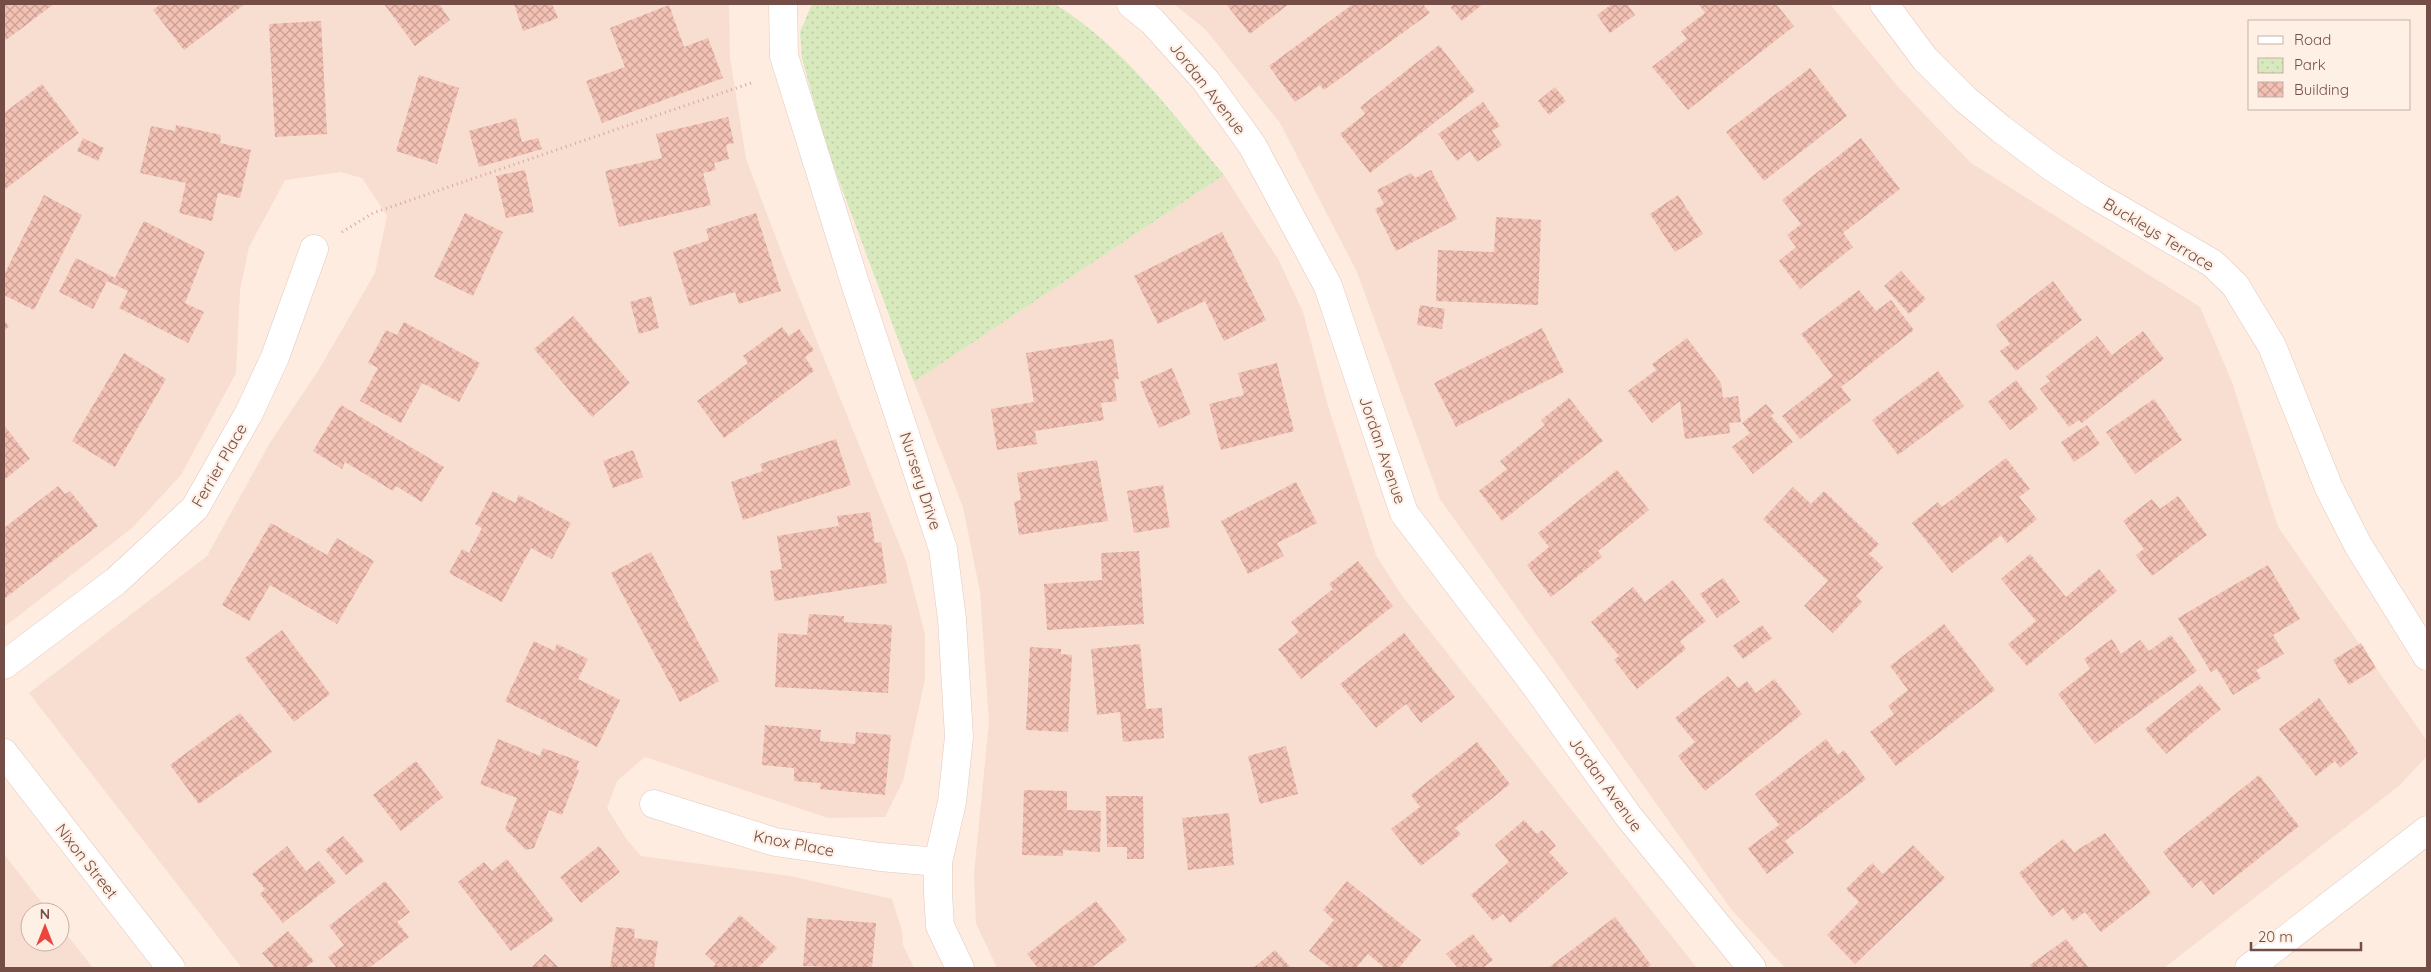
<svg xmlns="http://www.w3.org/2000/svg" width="2431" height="972" viewBox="0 0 2431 972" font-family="Quicksand,sans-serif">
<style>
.residential{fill:#f7ded0}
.park{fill:url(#park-dots)}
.building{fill:url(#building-cross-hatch)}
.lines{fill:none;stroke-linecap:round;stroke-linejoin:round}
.street-casing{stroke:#e3c8be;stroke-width:29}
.path{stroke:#d8a699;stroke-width:3;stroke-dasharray:1 4;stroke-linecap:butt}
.street{stroke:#fff;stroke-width:28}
.labels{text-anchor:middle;stroke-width:4.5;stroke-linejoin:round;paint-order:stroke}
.street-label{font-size:16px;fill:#744e46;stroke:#fff0e6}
</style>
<defs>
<pattern id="park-dots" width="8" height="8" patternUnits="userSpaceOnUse" patternTransform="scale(1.25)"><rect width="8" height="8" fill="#d8eabd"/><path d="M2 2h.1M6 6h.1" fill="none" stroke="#bdcaa4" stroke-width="1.8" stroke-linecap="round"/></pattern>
<pattern id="building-cross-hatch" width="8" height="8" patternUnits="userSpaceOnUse" patternTransform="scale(1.25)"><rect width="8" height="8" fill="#f3c2b5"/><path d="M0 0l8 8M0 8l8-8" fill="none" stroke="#c9a095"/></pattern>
</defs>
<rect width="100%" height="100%" fill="#fdecdf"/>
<g class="residential">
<polygon points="4,4 729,4 730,58 746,159 791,277 906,561 925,634 925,679 903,781 885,817 828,818 645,757 617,781 607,808 627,840 641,856 790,876 892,899 902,931 903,945 914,968 242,968 29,693 207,556 271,441 318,371 375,273 387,216 362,178 340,172 285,180 249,247 240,290 236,373 181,475 132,528 4,627"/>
<polygon points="1174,4 1830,4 1899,88 1971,163 2200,307 2232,382 2278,527 2427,741 2427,756 2400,785 2164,968 1785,968 1731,909 1440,499 1357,272 1280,123 1205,29"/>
<polygon points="1224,175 1278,259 1303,312 1328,406 1376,555 1402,596 1697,968 997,968 976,923 974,874 989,722 980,592 963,507 914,382"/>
<polygon points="4,854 49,912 30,912 30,942 60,942 60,926 93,968 4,968"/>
</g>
<path class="park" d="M812,4H1055C1124,47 1172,113 1224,175L914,382L826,146L802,58L800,32Z"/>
<g class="building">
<polygon points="4,4 54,4 6,40 4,37"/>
<polygon points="161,4 245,4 184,50 153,10"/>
<polygon points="384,4 443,4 440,5 450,20 415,46"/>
<polygon points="514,4 552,4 558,18 523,31"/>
<polygon points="1226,4 1289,4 1250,34"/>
<polygon points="1353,4 1423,4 1430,13 1324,90 1320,85 1295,102 1269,66"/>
<polygon points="1455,4 1483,4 1462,21 1450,7"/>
<polygon points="1612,4 1627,4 1635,15 1610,33 1597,15"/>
<polygon points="1701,4 1776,4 1794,26 1688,110 1652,67 1687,39 1681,31 1705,13 1699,5"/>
<polygon points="669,5 684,47 708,38 723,78 602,123 586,81 625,67 610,28"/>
<polygon points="321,21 327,134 275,137 269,24"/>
<polygon points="1439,45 1475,91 1370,173 1340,134 1365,114 1360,107"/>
<polygon points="1810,68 1847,116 1764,181 1726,132"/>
<polygon points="419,75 459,88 437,164 396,151"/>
<polygon points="42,84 79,133 4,190 4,113"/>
<polygon points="1555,87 1566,101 1549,115 1538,101"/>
<polygon points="1483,102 1500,126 1492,131 1502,145 1477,162 1470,151 1457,161 1438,134"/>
<polygon points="728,117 734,143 726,145 729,159 714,163 716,170 703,173 711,205 619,227 605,171 662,158 656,134"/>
<polygon points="516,118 522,142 538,138 542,149 479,167 469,131"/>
<polygon points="176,125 221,135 220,143 251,150 240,198 218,193 212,221 179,213 186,183 140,173 151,126 175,131"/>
<polygon points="83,138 104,148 98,161 77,151"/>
<polygon points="1861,138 1900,189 1843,233 1853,247 1800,289 1779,261 1796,247 1787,235 1801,224 1782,200"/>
<polygon points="525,170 534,212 506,218 496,176"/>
<polygon points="1431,170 1457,219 1396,251 1375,209 1384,204 1377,190 1411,173 1415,178"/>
<polygon points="44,195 82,215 34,310 4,295 4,275"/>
<polygon points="1678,195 1703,234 1675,252 1650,214"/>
<polygon points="465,213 503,232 473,296 434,277"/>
<polygon points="756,213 781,291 739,304 735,292 690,306 673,252 709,240 706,229"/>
<polygon points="1496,217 1541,220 1538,305 1436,301 1438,250 1494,252"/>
<polygon points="144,221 205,252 185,303 204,312 188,343 119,308 128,291 107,281 93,309 59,292 76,258 115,278"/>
<polygon points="1222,232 1266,320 1224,341 1205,301 1158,324 1134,276"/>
<polygon points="1901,271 1926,299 1909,314 1884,286"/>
<polygon points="2053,281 2082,320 2016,371 2000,351 2010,344 1996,325"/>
<polygon points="1859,290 1876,311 1891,300 1914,330 1841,387 1851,400 1800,439 1782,416 1833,376 1801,334"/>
<polygon points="651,296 659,328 639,334 630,302"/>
<polygon points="1420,305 1445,309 1442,329 1417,325"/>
<polygon points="573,316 630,383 592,417 534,349"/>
<polygon points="4,321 9,326 4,331"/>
<polygon points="404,322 480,363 459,402 422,383 401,423 360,401 378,368 368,363 386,330 397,335"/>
<polygon points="782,327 789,336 799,329 814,350 805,357 814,371 724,438 697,401 748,363 743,356"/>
<polygon points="1542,328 1564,372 1456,427 1434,383"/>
<polygon points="2143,331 2164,359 2082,423 2079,420 2069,427 2040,389 2050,381 2046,376 2097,336 2112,355"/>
<polygon points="1687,338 1721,383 1723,398 1738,396 1741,422 1729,423 1730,433 1685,439 1680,401 1652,423 1628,391 1656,370 1652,364"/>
<polygon points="1113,339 1119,379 1114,379 1117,401 1101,403 1104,420 1035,431 1037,444 997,450 991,409 1034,402 1026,353"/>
<polygon points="124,353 166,379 115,467 72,441"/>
<polygon points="1277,363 1294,431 1221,450 1209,404 1244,395 1238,373"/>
<polygon points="1172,368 1191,414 1159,428 1140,382"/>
<polygon points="1938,371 1964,406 1898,455 1872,420"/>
<polygon points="2016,380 2038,409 2010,430 1988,402"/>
<polygon points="1569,398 1603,441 1502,521 1479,491 1507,469 1500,461 1545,425 1541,420"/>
<polygon points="2154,399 2182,440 2135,474 2106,432"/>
<polygon points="1766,404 1774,413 1771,416 1793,442 1753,474 1732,447 1750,433 1742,423"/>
<polygon points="341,405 444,467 422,502 396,486 393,491 345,462 342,469 313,451"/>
<polygon points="4,425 30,459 4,480"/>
<polygon points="2087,425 2100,444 2074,462 2061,442"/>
<polygon points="836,439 851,485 743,520 731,482 763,471 760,464"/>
<polygon points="633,450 643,477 613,488 603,461"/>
<polygon points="2006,458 2030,489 2019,497 2037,519 2007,543 2001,535 1952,573 1912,523 1938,502 1942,507"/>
<polygon points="1097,460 1108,521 1019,535 1014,502 1021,500 1017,473"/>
<polygon points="1617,470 1649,510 1598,551 1602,557 1551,597 1527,565 1549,547 1538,533"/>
<polygon points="1296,482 1317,523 1277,543 1284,556 1248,574 1221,521"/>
<polygon points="1163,485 1170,527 1134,533 1127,491"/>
<polygon points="58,486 65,494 70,491 98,526 4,599 4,528"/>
<polygon points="1793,487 1811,504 1824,491 1879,544 1869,554 1883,567 1856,596 1862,602 1833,633 1804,606 1828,581 1763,519"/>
<polygon points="493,491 515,503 519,495 571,523 552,559 531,548 502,602 449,573 462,549 469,553 482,528 475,524"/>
<polygon points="2178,496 2207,535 2152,576 2136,555 2144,549 2123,521 2152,499 2160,509"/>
<polygon points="870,512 875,543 881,542 887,583 775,601 770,571 782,569 777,536 839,526 837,516"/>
<polygon points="271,523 327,555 337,538 374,561 337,624 270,585 249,621 222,605"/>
<polygon points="1139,551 1144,624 1047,630 1044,584 1102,580 1101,553"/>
<polygon points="651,552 719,681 680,702 611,573"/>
<polygon points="2030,554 2066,597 2099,569 2117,591 2027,666 2008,644 2036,621 2001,579"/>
<polygon points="1358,561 1393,606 1301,679 1278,649 1299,632 1291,622 1333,589 1329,584"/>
<polygon points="2268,565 2300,619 2273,635 2284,654 2256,670 2261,678 2233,695 2217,669 2211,672 2178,618"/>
<polygon points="1723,578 1740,602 1717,618 1700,594"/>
<polygon points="1673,580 1706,621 1680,641 1686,649 1637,689 1614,660 1619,656 1591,622 1633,587 1645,602"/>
<polygon points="809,614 844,616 844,622 892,625 888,693 775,687 778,633 807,635"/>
<polygon points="1944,624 1995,690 1896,766 1870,732 1894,714 1888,706 1908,690 1890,666"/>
<polygon points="1762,625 1772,638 1743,659 1733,646"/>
<polygon points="282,630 330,694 294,722 245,658"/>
<polygon points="1404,633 1455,697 1421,723 1406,704 1376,728 1340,684"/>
<polygon points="2171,635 2197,671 2095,744 2058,694 2090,669 2084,659 2112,639 2121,654 2140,640 2149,651"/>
<polygon points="534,641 554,651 557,644 588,659 578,679 620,700 597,747 505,701"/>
<polygon points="2361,643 2376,668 2349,685 2333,660"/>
<polygon points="1140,644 1146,709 1162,708 1164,738 1123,742 1120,712 1097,715 1091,649"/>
<polygon points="1030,647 1061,649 1061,654 1072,655 1068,732 1026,730"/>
<polygon points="1728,676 1738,688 1747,681 1756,693 1774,679 1802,714 1705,791 1678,756 1695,742 1675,718"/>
<polygon points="2200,684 2221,709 2166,754 2145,729"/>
<polygon points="2319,698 2358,753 2340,768 2335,761 2316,776 2279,729"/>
<polygon points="240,713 272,752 199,804 170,765"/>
<polygon points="765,725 821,730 820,741 855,744 856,732 891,735 885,795 820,789 821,783 794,781 794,768 762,765"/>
<polygon points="498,739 540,756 543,748 579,761 576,769 579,770 562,815 549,810 534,848 526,850 505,829 517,798 480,784"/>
<polygon points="1826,739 1838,755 1844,750 1866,779 1785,841 1794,853 1767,874 1748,848 1779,825 1755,794"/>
<polygon points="1477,742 1510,784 1455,828 1461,834 1421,866 1391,829 1420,807 1411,795"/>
<polygon points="1286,746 1298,794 1260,804 1248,756"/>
<polygon points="416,761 443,797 401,831 373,795"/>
<polygon points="2259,775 2299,826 2213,895 2201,880 2192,888 2163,852"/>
<polygon points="1024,790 1067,791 1067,810 1101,811 1100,852 1063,850 1063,856 1022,855"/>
<polygon points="1106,796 1143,796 1144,859 1127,859 1127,847 1107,847"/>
<polygon points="1229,813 1234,865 1188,870 1182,818"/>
<polygon points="1524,820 1537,834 1542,830 1556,846 1549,852 1568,873 1510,923 1503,914 1493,921 1471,895 1509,862 1495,845"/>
<polygon points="2105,833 2151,893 2101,932 2085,912 2073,921 2063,908 2052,917 2019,873 2063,839 2074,852"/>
<polygon points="343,836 364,861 346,875 325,850"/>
<polygon points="1913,845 1945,878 1855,964 1827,935 1859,902 1846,889 1872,863 1883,874"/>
<polygon points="287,846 306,871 319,861 336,882 283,923 260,894 265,889 252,874"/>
<polygon points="599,846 620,872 581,903 560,877"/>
<polygon points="507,859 554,920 511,951 458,882 484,862 492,871"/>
<polygon points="385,881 410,912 397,922 409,937 369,968 337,968 328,957 344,945 329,926"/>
<polygon points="1347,881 1421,940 1399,968 1385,968 1368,954 1356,968 1331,968 1309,951 1334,920 1323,910"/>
<polygon points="1096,901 1127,940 1091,968 1038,968 1027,954"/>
<polygon points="740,915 777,948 758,968 712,968 716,964 705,954"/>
<polygon points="1615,917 1651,965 1647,968 1548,968"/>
<polygon points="807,918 876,923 872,968 803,966"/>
<polygon points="616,927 635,929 634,938 658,941 654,968 610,968"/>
<polygon points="288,931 314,961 305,968 275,968 262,953"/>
<polygon points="1473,934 1493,960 1483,968 1458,968 1446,954"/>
<polygon points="2066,939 2089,968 2032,968 2030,965"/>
<polygon points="1275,950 1291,968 1253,968"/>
<polygon points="545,954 559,968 531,968"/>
</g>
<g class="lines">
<defs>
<g id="street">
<polyline points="783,4 784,56 854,280 943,549 952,619 959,737 952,802 938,862 938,893 940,926 960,968"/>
<polyline points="1131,4 1152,21 1206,81 1252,145 1328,286 1404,513 1535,685 1629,817 1752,968"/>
<polyline points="1884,4 1925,59 1965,99 2001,129 2049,165 2093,194 2212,263 2235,285 2272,346 2329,488 2358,545 2427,656"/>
<polyline points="4,665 116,581 195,508 249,413 275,357 314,249"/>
<polyline points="4,753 171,968"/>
<polyline points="654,804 775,842 880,857 938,862"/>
<polyline points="2249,968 2427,830"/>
</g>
</defs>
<use href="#street" class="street-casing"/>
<polyline class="path" points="342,232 373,213 751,83"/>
<use href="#street" class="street"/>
</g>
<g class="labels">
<g class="street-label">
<text transform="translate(1208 88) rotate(52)" y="6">Jordan Avenue</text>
<text transform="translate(2159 234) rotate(31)" y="6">Buckleys Terrace</text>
<text transform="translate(1383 450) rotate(71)" y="6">Jordan Avenue</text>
<text transform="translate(219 465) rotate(-60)" y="6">Ferrier Place</text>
<text transform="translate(921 481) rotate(72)" y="6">Nursery Drive</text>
<text transform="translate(1606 784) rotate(54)" y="6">Jordan Avenue</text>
<text transform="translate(794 843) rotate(11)" y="6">Knox Place</text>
<text transform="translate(87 861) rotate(52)" y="6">Nixon Street</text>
</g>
</g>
<rect width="2431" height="972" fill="none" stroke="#744e46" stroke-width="10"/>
<rect x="2248" y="20" width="162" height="90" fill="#fff0e6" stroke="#c7afa6"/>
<rect x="2258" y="36" width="25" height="8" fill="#ffffff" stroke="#c7afa6"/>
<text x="2294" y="45" font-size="15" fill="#744e46">Road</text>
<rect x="2258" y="58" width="25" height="15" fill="url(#park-dots)" stroke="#c7afa6"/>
<text x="2294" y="70" font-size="15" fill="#744e46">Park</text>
<rect x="2258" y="82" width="25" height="15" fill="url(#building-cross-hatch)" stroke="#c7afa6"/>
<text x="2294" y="95" font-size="15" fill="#744e46">Building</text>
<g transform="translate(45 927)"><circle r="24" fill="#fff0e6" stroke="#c7afa6"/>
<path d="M0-4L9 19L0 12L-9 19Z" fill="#ed443e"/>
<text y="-8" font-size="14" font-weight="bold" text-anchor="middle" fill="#744e46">N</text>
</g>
<path d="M2251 942v8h110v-8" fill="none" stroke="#744e46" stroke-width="2.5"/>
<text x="2258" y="942" font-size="15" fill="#744e46" stroke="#fff0e6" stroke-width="4" paint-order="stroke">20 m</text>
</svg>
